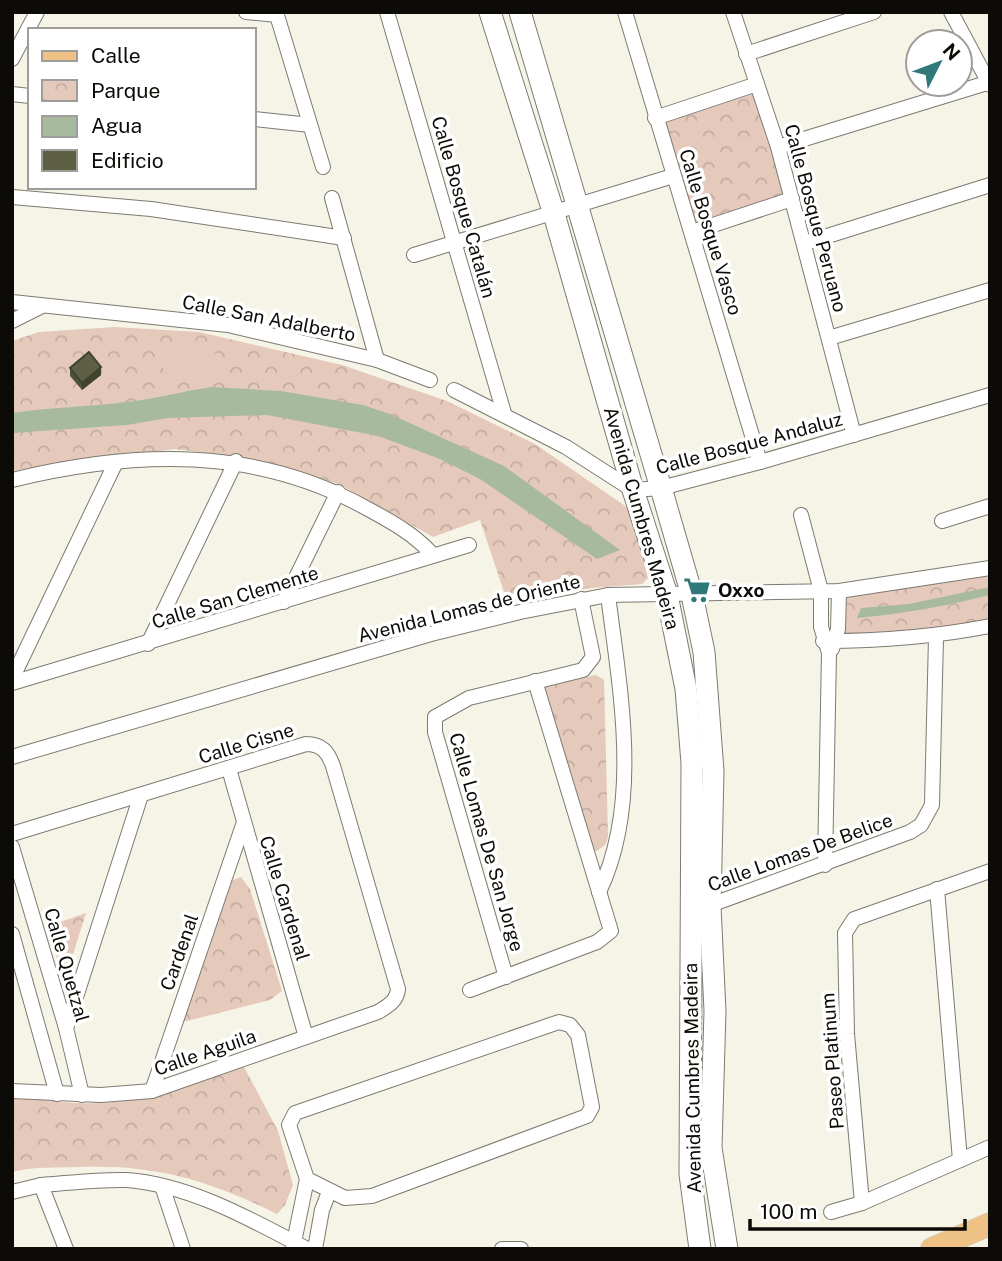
<svg xmlns="http://www.w3.org/2000/svg" width="1002" height="1261" viewBox="0 0 1002 1261" font-family="'Public Sans',sans-serif">
<style>
.park{fill:url(#park-crowns)}
.garden{fill:#e5cabc}
.water{fill:#a8ba9e}
.lines{fill:none;stroke-linecap:round;stroke-linejoin:round}
.street-casing{stroke:#7d7a70;stroke-width:16}
.secondary-casing{stroke:#7d7a70;stroke-width:23}
.primary-casing{stroke:#d3d3d3;stroke-width:24}
.street{stroke:#fff;stroke-width:14}
.secondary{stroke:#fff;stroke-width:21}
.primary{stroke:#eec285;stroke-width:23}
.wall{fill:#50533a}
.shaded-wall{fill:#41432f}
.building{fill:#5d6043;stroke:#41432f;stroke-width:2}
.labels{text-anchor:middle;stroke-width:7;stroke-linejoin:round;paint-order:stroke}
.street-label{font-size:19px;fill:#0c0b08;stroke:#fff}
.poi-label{font-size:19px;font-weight:bold;fill:#0c0b08;stroke:#fff;text-anchor:start}
</style>
<defs>
<pattern id="park-crowns" width="20" height="18" patternUnits="userSpaceOnUse" patternTransform="scale(1.75)"><rect width="20" height="18" fill="#e5cabc"/><path d="M2 6a3 3 0 1 1 6 0M12 15a3 3 0 1 1 6 0" fill="none" stroke="#c3aca0"/></pattern>
</defs>
<rect width="100%" height="100%" fill="#f6f3e7"/>
<g class="park">
<polygon points="757,84 792,199 692,232 655,118"/>
<polygon points="114,327 199,332 342,365 447,401 535,444 634,512 654,572 642,584 505,595 480,520 433,537 341,485 254,459 175,449 12,471 12,341 39,332"/>
<polygon points="990,568 990,626 837,641 839,591"/>
<polygon points="596,675 604,680 608,836 606,844 597,851 586,851 541,687"/>
<polygon points="241,877 250,889 282,991 270,1000 183,1022 226,886 230,881"/>
<polygon points="86,913 68,970 61,975 49,926"/>
<path d="M244,1067L278,1131L293,1185L285,1205L277,1214C211,1181 155,1164 81,1167C57,1168 36,1166 12,1172V1094C110,1115 153,1098 244,1067Z"/>
</g>
<polygon class="garden" points="167,345 221,354 217,381 163,372"/>
<g class="water">
<path d="M212,387L281,391L363,405L390,414L504,466L620,550L597,559L480,479L440,459L378,436L267,415L168,418L127,425L12,433V413C50,407 89,407 126,402C155,399 183,391 212,387Z"/>
<path d="M990,587V595C945,606 903,614 857,618L861,608L909,604Z"/>
</g>
<g class="lines">
<defs>
<g id="street">
<polyline points="246,12 277,15"/>
<polyline points="276,12 323,167"/>
<polyline points="387,12 504,413"/>
<polyline points="625,12 760,462"/>
<polyline points="733,12 778,147 854,435"/>
<polyline points="951,12 990,85"/>
<polyline points="746,54 874,12"/>
<polyline points="12,59 37,12"/>
<polyline points="12,94 30,96"/>
<polyline points="655,118 757,84"/>
<polyline points="254,119 310,125"/>
<polyline points="778,147 990,82"/>
<polyline points="12,197 151,209 344,238"/>
<polyline points="332,198 377,360"/>
<polyline points="692,232 792,199"/>
<polyline points="805,243 990,185"/>
<polyline points="414,255 673,176"/>
<polyline points="12,302 228,325 377,360 430,380"/>
<polyline points="12,321 42,306"/>
<polyline points="829,338 990,290"/>
<polyline points="454,390 566,447 633,490 661,488 760,462 990,395"/>
<path d="M12,480C134,450 256,446 368,509C392,522 414,534 433,555"/>
<polyline points="801,515 821,591 821,627 829,653 825,865"/>
<polyline points="942,521 990,506"/>
<polyline points="284,602 338,492"/>
<path d="M823,641C880,641 934,637 990,626"/>
<polyline points="148,644 236,461"/>
<polyline points="832,649 838,629 839,591"/>
<polyline points="12,679 115,464"/>
<polyline points="12,683 469,545"/>
<polyline points="12,757 431,634 520,612 608,595 839,591 990,568"/>
<polyline points="229,769 306,1037"/>
<path d="M12,834L306,744C322,744 328,752 333,766L398,989C397,1001 388,1006 378,1012L152,1091L101,1095L12,1091"/>
<polyline points="12,847 66,1028 82,1095"/>
<polyline points="937,889 960,1160"/>
<path d="M599,892C642,802 620,691 608,595"/>
<polyline points="705,907 910,832 921,825 932,805 936,637"/>
<polyline points="12,934 57,1094"/>
<polyline points="506,977 435,732 435,717 469,698 583,670 593,657 581,599"/>
<polyline points="470,990 597,942 611,931 535,681"/>
<polygon points="559,1022 570,1025 578,1035 592,1107 587,1116 372,1196 345,1198 307,1179 289,1125 295,1113"/>
<polyline points="66,1028 141,795"/>
<polyline points="152,1091 243,825"/>
<path d="M41,1185C69,1183 99,1179 127,1180C191,1185 252,1220 307,1249"/>
<polyline points="162,1186 183,1249"/>
<polyline points="12,1192 41,1185 66,1249"/>
<polyline points="862,1203 847,1034 845,933 854,919 990,871"/>
<polyline points="831,1212 862,1203 990,1147"/>
<polyline points="293,1247 307,1179"/>
<polyline points="315,1249 322,1210 329,1192"/>
<polyline points="502,1249 521,1249"/>
</g>
<g id="secondary">
<polyline points="490,12 554,214 633,490 667,595 686,689 692,763 690,1174 700,1249"/>
<polyline points="520,12 661,488 692,595 704,652 713,771 710,906 715,1011 711,1148 727,1249"/>
</g>
<polyline id="primary" points="932,1249 990,1224"/>
</defs>
<use href="#street" class="street-casing"/>
<use href="#secondary" class="secondary-casing"/>
<use href="#primary" class="primary-casing"/>
<use href="#street" class="street"/>
<use href="#secondary" class="secondary"/>
<use href="#primary" class="primary"/>
</g>
<polygon class="wall" points="70,368 101,375 82,390 70,376"/>
<polygon class="shaded-wall" points="101,367 101,375 82,390 82,383"/>
<polygon class="building" points="89,352 101,367 82,383 70,368"/>
<defs>
<symbol id="supermarket-bare" viewBox="-9 -9 18 18"><path d="M-6-5.5h2.5l.6 2H6L4.5 2H-2.5L-4.4-4H-6ZM-1.5 3.2a1.3 1.3 0 1 0 .1 0ZM3 3.2a1.3 1.3 0 1 0 .1 0Z" fill="#30797a" stroke="#fff" stroke-width="2.5" paint-order="stroke"/></symbol>
</defs>
<g fill-rule="evenodd">
<use href="#supermarket-bare" x="678" y="571" width="38" height="38"/>
</g>
<g class="labels">
<g class="street-label">
<text transform="translate(464 207) rotate(74)" y="7">Calle Bosque Catalán</text>
<text transform="translate(816 218) rotate(75)" y="7">Calle Bosque Peruano</text>
<text transform="translate(711 232) rotate(73)" y="7">Calle Bosque Vasco</text>
<text transform="translate(269 318) rotate(11)" y="7">Calle San Adalberto</text>
<text transform="translate(749 443) rotate(-15)" y="7">Calle Bosque Andaluz</text>
<text transform="translate(642 518) rotate(74)" y="7">Avenida Cumbres Madeira</text>
<text transform="translate(235 597) rotate(-17)" y="7">Calle San Clemente</text>
<text transform="translate(469 608) rotate(-14)" y="7">Avenida Lomas de Oriente</text>
<text transform="translate(246 743) rotate(-17)" y="7">Calle Cisne</text>
<text transform="translate(487 842) rotate(74)" y="7">Calle Lomas De San Jorge</text>
<text transform="translate(800 852) rotate(-20)" y="7">Calle Lomas De Belice</text>
<text transform="translate(285 898) rotate(73)" y="7">Calle Cardenal</text>
<text transform="translate(179 952) rotate(-71)" y="7">Cardenal</text>
<text transform="translate(67 965) rotate(74)" y="7">Calle Quetzal</text>
<text transform="translate(205 1052) rotate(-19)" y="7">Calle Aguila</text>
<text transform="translate(832 1061) rotate(-94)" y="7">Paseo Platinum</text>
<text transform="translate(692 1078) rotate(-91)" y="7">Avenida Cumbres Madeira</text>
</g>
<g class="poi-label">
<text x="718" y="597">Oxxo</text>
</g>
</g>
<rect width="1002" height="1261" fill="none" stroke="#0c0b08" stroke-width="28"/>
<rect x="28" y="28" width="228" height="161" fill="#ffffff" stroke="#9e9d9c" stroke-width="2"/>
<rect x="42" y="51" width="35" height="10" fill="#eec285" stroke="#9e9d9c" stroke-width="2"/>
<text x="91" y="63" font-size="21" fill="#0c0b08">Calle</text>
<rect x="42" y="80" width="35" height="21" fill="url(#park-crowns)" stroke="#9e9d9c" stroke-width="2"/>
<text x="91" y="98" font-size="21" fill="#0c0b08">Parque</text>
<rect x="42" y="116" width="35" height="21" fill="#a8ba9e" stroke="#9e9d9c" stroke-width="2"/>
<text x="91" y="133" font-size="21" fill="#0c0b08">Agua</text>
<rect x="42" y="150" width="35" height="21" fill="#5d6043" stroke="#9e9d9c" stroke-width="2"/>
<text x="91" y="168" font-size="21" fill="#0c0b08">Edificio</text>
<g transform="translate(939 63) rotate(48)"><circle r="33" fill="#ffffff" stroke="#9e9d9c" stroke-width="2"/>
<path d="M0-5L12 26L0 18L-12 26Z" fill="#30797a"/>
<text y="-10" font-size="19" font-weight="bold" text-anchor="middle" fill="#0c0b08">N</text>
</g>
<path d="M750 1219v10h215v-10" fill="none" stroke="#0c0b08" stroke-width="3.5"/>
<text x="760" y="1219" font-size="21" fill="#0c0b08" stroke="#ffffff" stroke-width="5" paint-order="stroke">100 m</text>
</svg>
